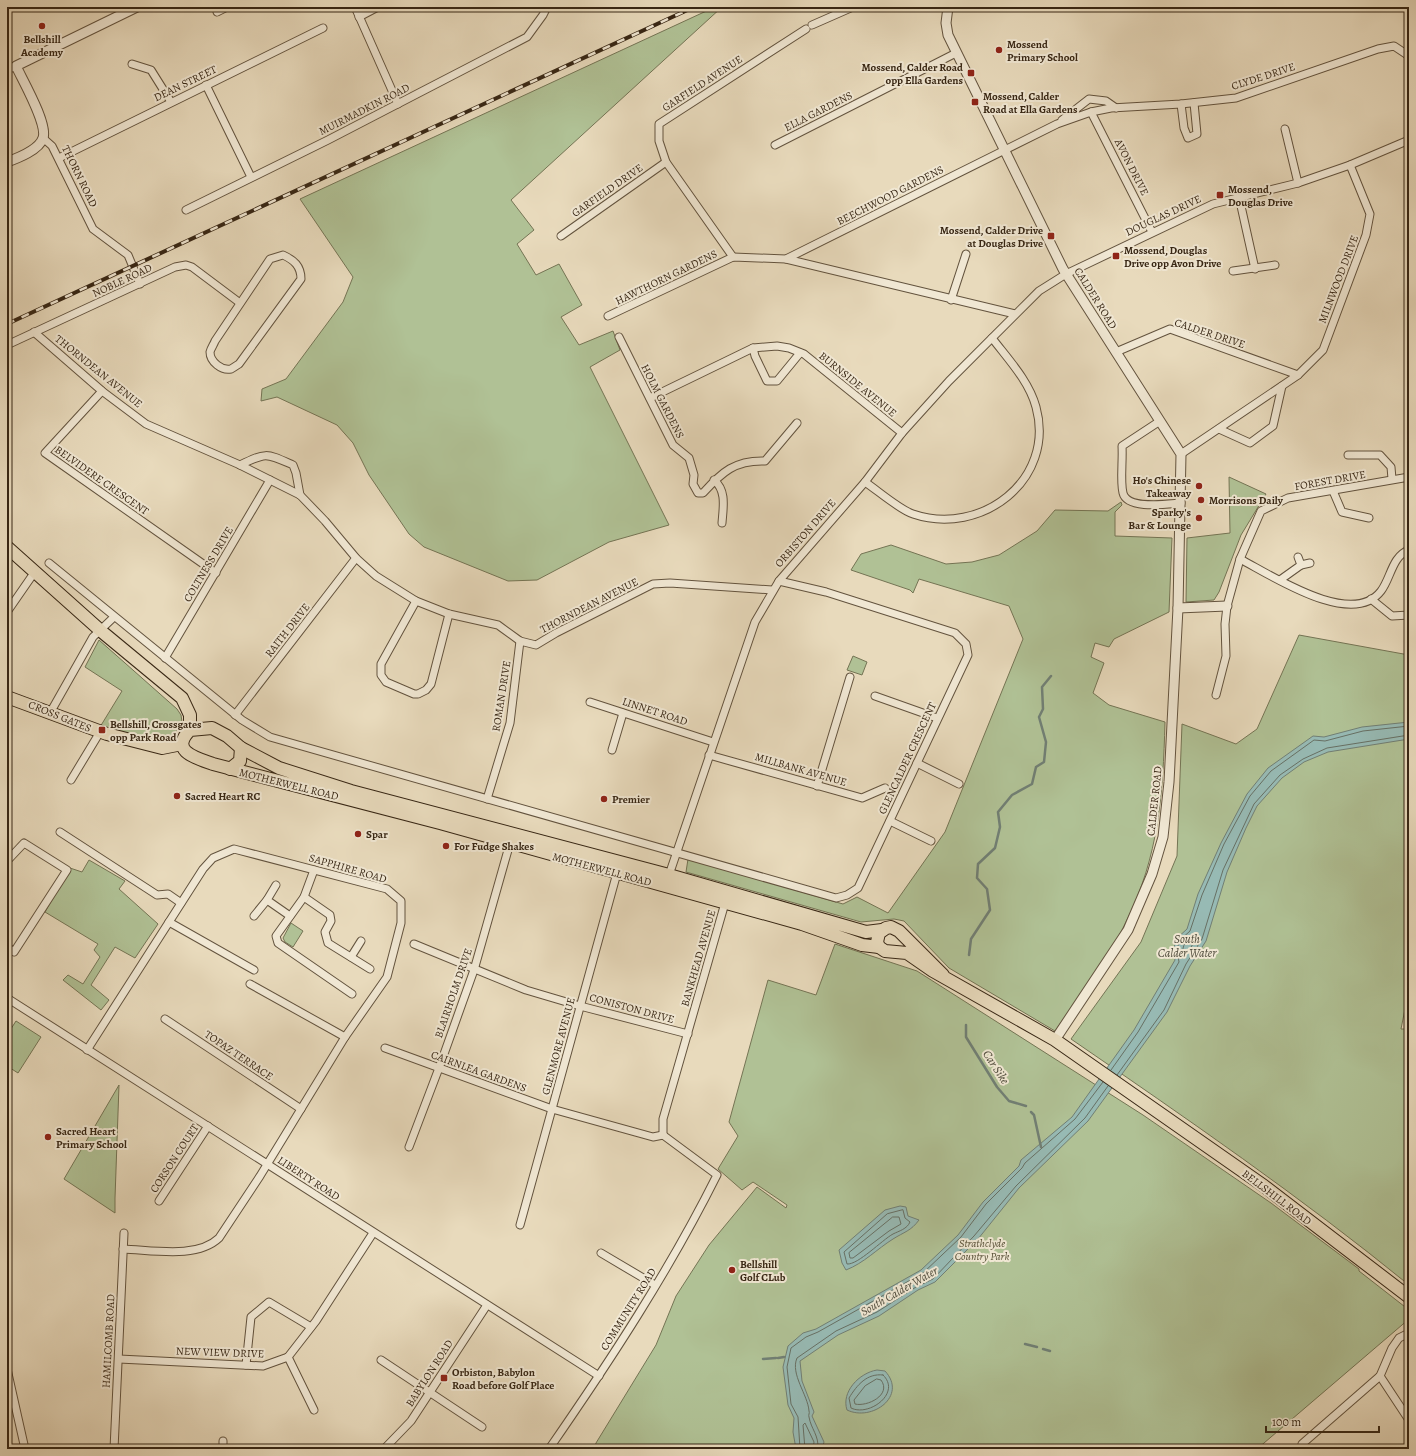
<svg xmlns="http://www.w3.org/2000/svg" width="1416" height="1456" viewBox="0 0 1416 1456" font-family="Alegreya,serif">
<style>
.green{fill:#b0c195;stroke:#747454}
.water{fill:#97bab4;stroke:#717f74}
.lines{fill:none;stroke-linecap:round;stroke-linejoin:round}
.shore{stroke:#677064;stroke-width:1}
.stream{stroke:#717f74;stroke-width:2.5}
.minor-casing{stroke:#63533e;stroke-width:9}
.tertiary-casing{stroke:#63533e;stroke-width:11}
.primary-casing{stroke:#372614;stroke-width:14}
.minor{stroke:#f0e7d3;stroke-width:7}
.tertiary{stroke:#f0e7d3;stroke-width:9}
.primary{stroke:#e8dabc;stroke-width:12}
.rail-casing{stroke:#372614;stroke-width:4}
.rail{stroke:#f0e7d3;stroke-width:2.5;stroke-dasharray:8;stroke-linecap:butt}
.poi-dot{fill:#8f2418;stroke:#f0e7d3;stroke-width:1.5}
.labels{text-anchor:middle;stroke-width:4;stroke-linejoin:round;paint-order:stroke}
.poi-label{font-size:11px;font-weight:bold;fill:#372614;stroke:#f0e7d3;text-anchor:start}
.street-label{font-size:11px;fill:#372614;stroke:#f0e7d3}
.park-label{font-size:11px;font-style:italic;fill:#554d34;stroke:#f0e7d3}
.water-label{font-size:12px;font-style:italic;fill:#4f4b3c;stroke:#f0e7d3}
</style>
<rect width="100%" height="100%" fill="#e8dabc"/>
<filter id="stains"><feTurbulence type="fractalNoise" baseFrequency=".005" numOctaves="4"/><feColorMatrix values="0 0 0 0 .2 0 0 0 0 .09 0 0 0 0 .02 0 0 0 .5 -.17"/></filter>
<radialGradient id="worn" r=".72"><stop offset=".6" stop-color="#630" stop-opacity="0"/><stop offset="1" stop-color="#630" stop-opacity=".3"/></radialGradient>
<g class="green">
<polygon points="715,7 722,7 511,200 534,230 517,244 536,275 559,264 582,305 561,317 579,345 613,331 620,350 590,367 669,525 609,542 537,580 508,581 424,547 409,534 369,475 353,443 337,425 277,397 261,401 262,389 286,379 343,302 353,277 300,199"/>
<polygon points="1229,477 1266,494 1241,535 1219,592 1214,600 1186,602 1187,538 1230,533"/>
<path d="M1121,502L1122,505L1115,512V536L1172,538L1169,612L1114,639L1109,647L1095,643L1091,657L1104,663L1093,693L1109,705L1165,722C1163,794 1159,856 1126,922C1108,961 1079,996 1055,1031L949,968L904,921L894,919L861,922L686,872L688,859L843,904L857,897L888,913L945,832L1023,639L1009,606L919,579L913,593L910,590L851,570L861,554L891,545L946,564L972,562L999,555L1037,531L1055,510L1108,511Z"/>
<path d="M1299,635L1409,655V989L1401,1029H1409V1285C1301,1197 1186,1118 1071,1039L1141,942L1177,856L1182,724L1236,744L1257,729Z"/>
<polygon points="99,640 177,709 181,715 182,722 170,741 164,742 100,727 122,691 85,667"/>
<polygon points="853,656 867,662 862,675 847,670"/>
<polygon points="89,860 125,881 119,889 158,924 135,958 115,947 91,985 109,1000 101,1010 63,980 68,975 83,984 100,957 94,950 98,944 45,912 70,868 82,872"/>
<polygon points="291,923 303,931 293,947 285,942 283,938"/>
<polygon points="835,944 917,971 1143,1115 1271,1203 1359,1269 1359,1271 1409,1310 1409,1319 1257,1449 594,1449 596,1443 656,1345 676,1296 709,1245 757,1187 786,1208 787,1205 753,1182 742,1190 718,1169 738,1136 729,1122 768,980 816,995"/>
<polygon points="16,1021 41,1037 18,1073 7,1066 7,1035"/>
<polygon points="119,1085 115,1198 115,1213 64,1179"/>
</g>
<g class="water">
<polygon points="1409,722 1409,739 1328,752 1304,762 1282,778 1257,806 1246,828 1227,872 1206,941 1190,966 1167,1012 1088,1121 1019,1188 978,1239 935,1282 918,1290 879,1316 838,1335 800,1361 802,1381 814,1412 812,1416 824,1442 822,1449 796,1449 793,1432 794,1418 788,1405 783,1367 788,1346 803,1333 816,1329 921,1270 958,1235 983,1202 1019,1166 1021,1160 1072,1117 1134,1030 1175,960 1173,952 1176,939 1187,929 1198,894 1221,843 1247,794 1268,768 1313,736 1324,737 1362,727"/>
<path d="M900,1206L906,1207L908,1216L919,1220C911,1231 904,1232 893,1239C877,1249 864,1263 846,1270L842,1263L839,1250L885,1210Z"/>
<path d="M877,1370L885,1371C908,1396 872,1422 847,1410C841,1392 859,1373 877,1370Z"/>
</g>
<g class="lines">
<g class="shore">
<path d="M1194,934H1197V937L1187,954L1184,955C1180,945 1188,940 1194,934Z"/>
<polyline points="1111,1070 1138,1032 1179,962 1177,951 1179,941 1190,931 1202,895 1224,844 1250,796 1271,771 1314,740 1325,741 1363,731 1409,726"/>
<polyline points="1117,1075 1164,1010 1186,964 1202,939 1223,870 1254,804 1280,775 1303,759 1327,748 1409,735"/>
<path d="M903,1210L905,1218L910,1222C907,1229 899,1231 893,1234C882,1240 858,1265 847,1264L844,1252L887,1214Z"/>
<polygon points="893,1217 899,1217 901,1224 889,1231 853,1258 850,1258 849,1253"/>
<path d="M883,1375C902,1393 869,1417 851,1408L849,1398C857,1385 867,1373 883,1375Z"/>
<path d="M877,1379L881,1380C892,1395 867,1407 855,1404L854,1400L865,1386Z"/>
<polyline points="800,1449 798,1417 791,1404 787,1367 791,1348 806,1337 818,1332 923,1273 961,1237 986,1204 1022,1168 1025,1163 1075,1119 1103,1082"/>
<polyline points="805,1449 803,1425 805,1423 814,1442 813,1449"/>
<path d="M818,1449C819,1435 811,1429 809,1417C808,1415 810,1413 809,1411C808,1395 790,1374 797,1358L836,1331L877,1312L916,1287L933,1279L974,1236L1016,1186L1085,1118L1108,1086"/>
</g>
<g class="stream">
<polyline points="969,955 971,939 990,910 987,889 977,878 978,864 995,848 1000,827 998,812 1012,795 1032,784 1036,767 1044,762 1046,742 1039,717 1043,709 1042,687 1051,676"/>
<polyline points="966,1025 966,1037 997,1087 1009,1101 1026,1106"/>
<polyline points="1031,1112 1034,1115 1041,1147"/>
<polyline points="1025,1344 1037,1347"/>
<polyline points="1043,1349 1050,1351"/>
<polyline points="778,1358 784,1357"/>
<polyline points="763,1359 776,1358"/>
</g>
<defs>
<g id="minor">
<polyline points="355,7 398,104"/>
<polyline points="217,12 227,7"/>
<polyline points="359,17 378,7"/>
<polyline points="812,25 853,7"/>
<polyline points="132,64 151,70 171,102"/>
<polyline points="7,70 16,66"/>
<polyline points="206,85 251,177"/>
<polyline points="1181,104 1184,128 1188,138 1197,134 1194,103"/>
<polyline points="1091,112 1152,232"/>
<polyline points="1062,120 1089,99 1106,101 1116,108"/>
<polyline points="1285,129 1298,183"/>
<polyline points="43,138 52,146 93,229 128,255 140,284"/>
<polyline points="775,145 956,53"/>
<polyline points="59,158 323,28"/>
<polyline points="1239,197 1255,269"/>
<polyline points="186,210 328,140 527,37 543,15 547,7"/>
<polyline points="561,236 666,162"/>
<path d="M283,255C294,260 301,266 301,279L239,364C237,365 233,368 231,369C222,371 210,362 210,352C211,348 214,344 215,341L270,259Z"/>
<polyline points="733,257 666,162 659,141 659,124 806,29"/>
<polyline points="786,259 1015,314"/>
<polyline points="1233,271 1275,265"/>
<polyline points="951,300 966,254"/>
<polyline points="608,316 733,257 786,259 1057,124 1091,112 1111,108 1181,104 1236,98 1378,49 1394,46 1409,56"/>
<polyline points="34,332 102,391 146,424 240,465 300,495 325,521 356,558 376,576 416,601 449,614 498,625 520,641 536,645 556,633 653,584 670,583 772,590"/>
<path d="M619,337L673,445L689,458L694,475L693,484L698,493H703C722,472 735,460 765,461L797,423"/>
<polyline points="7,345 175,267 186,265 192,267 240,303"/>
<polyline points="753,348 755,356 767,381 777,381 800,353"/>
<polyline points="1116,352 1170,329 1298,375"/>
<polyline points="102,391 45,453 216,573"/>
<polyline points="650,398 753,348 777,346 789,348 804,354 902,433"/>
<path d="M1160,421L1122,446C1123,460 1120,481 1123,493C1127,510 1167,504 1181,503"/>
<polyline points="1219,429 1250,443 1273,426 1282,386"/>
<polyline points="1181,454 1298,375 1323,350 1366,235 1370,214 1350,165"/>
<polyline points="1348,455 1380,455 1391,467 1392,479"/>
<path d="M240,465C267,452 266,453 293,465L296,473L300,495"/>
<path d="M714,480C727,491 723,508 722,523"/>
<path d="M865,482C877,490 900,510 913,514C981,537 1056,480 1036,407C1029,381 1008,359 992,338"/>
<polyline points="1333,491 1342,512 1369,518"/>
<path d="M1240,559C1271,575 1352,629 1381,591C1391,578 1392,556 1409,550"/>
<polyline points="49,563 242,720 270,737 836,898 847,895 858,888 968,655 966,644 955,633 826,592 779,581"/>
<polyline points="1301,565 1310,563"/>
<polyline points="1280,580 1301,565 1298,557"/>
<polyline points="1371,599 1392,616 1409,615"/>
<polyline points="416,601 381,664 381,675 386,682 414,694 418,694 426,690 431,684 449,614"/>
<polyline points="7,612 34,573"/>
<polyline points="165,658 270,480"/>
<polyline points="1216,695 1226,656 1225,624 1227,606 1240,559 1261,511 1288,498 1409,477"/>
<polyline points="875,696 937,718"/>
<polyline points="590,702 713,742"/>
<polyline points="50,713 93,637 114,617"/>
<polyline points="235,715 356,558"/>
<polyline points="612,750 623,713"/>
<polyline points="709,755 862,798 885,788"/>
<polyline points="917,763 959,784"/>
<polyline points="71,780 100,732"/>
<polyline points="817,786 850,677"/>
<polyline points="487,799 510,723 520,641"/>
<polyline points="890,821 931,841"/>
<polyline points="60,832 157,895 168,894 181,903"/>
<polyline points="7,861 24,843 67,870 14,952 7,947"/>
<polyline points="314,870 304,897 276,936 278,943 352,994"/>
<polyline points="669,875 755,622 779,581 865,482 902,433 949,381 1039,291 1066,274 1213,204 1298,183 1350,165 1409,140"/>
<polyline points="276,885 267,900 290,916"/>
<polyline points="304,897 330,915 331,921 325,932 328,943 370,969"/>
<polyline points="254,916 267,900"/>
<polyline points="169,922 254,970"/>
<polyline points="414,944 526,990 580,1006 688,1034"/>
<polyline points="351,957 361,941"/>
<polyline points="250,984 345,1037"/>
<polyline points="7,998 599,1376"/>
<polyline points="165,1019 301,1109"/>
<polyline points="385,1048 552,1109 653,1137 663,1135"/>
<path d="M87,1050L203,869L213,858L234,849L387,889L401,901V923L387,977L345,1037L260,1176L219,1238C197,1259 153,1250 123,1249"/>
<polyline points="663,1135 663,1119 725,903"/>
<polyline points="409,1147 439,1068 474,970 510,843"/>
<polyline points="159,1201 208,1126"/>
<polyline points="520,1225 617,873"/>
<polyline points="601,1253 655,1285"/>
<polyline points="288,1357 314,1410"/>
<polyline points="119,1359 263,1366 288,1357 316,1321 373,1233"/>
<polyline points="381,1360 482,1427"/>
<polyline points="246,1365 251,1317 269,1302 311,1327"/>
<polyline points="7,1369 25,1449"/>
<polyline points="1380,1376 1409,1420"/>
<polyline points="1302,1444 1380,1376 1392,1348 1399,1338 1409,1333"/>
<polyline points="114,1449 124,1233"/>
<polyline points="223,1449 223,1441"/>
<polyline points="384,1449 411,1421 487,1305"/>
<path d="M549,1449C610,1361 669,1271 717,1175L663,1135"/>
</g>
<g id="tertiary">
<polyline points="948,7 946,23 948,35 1063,269 1181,454 1178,608 1169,782 1163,837 1152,874 1128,930 1055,1040"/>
<path d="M7,162C18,158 39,150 43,138C48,124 23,81 16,66L137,7"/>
<polyline points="1178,608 1227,606"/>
</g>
<g id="primary">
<polyline points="7,547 101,631 182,698 190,715 190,730"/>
<polyline points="7,697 107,734 162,748 182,744"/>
<polyline points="230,769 240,761 241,748"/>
<path d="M879,947L862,945L802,924L440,823L213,764C196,758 169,751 190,730L212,728L227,736L241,748L279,768L351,791L669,875L866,932L882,930"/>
<polyline points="943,975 899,931 891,927 886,928 879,933 877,942 879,947 885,951 907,953 933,971 1055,1040 1264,1186 1409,1297"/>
</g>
</defs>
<use href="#minor" class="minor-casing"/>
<use href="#tertiary" class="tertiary-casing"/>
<use href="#primary" class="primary-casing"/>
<use href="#minor" class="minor"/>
<use href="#tertiary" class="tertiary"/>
<use href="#primary" class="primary"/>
<defs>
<polyline id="rail" points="7,324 694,7"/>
</defs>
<use href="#rail" class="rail-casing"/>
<use href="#rail" class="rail"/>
</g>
<g class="poi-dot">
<circle cx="42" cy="26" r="4"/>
<circle cx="999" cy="50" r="4"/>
<rect x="967" y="69" width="8" height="8" rx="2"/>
<rect x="971" y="98" width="8" height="8" rx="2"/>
<rect x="1216" y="191" width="8" height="8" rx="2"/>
<rect x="1047" y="232" width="8" height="8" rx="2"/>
<rect x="1112" y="252" width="8" height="8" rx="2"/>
<circle cx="1199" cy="486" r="4"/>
<circle cx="1201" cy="500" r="4"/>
<circle cx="1199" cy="518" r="4"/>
<rect x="98" y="726" width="8" height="8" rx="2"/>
<circle cx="177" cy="796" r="4"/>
<circle cx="604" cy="799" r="4"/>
<circle cx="358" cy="834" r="4"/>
<circle cx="446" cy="846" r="4"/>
<circle cx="48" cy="1137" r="4"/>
<circle cx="732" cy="1270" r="4"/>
<rect x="440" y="1374" width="8" height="8" rx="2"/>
</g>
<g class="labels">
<g class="poi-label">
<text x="42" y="43" text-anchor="middle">Bellshill<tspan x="42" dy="13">Academy</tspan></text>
<text x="1007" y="48">Mossend<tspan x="1007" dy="13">Primary School</tspan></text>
<text x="963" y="71" text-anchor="end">Mossend, Calder Road<tspan x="963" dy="13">opp Ella Gardens</tspan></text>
<text x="983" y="100">Mossend, Calder<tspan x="983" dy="13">Road at Ella Gardens</tspan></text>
<text x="1228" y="193">Mossend,<tspan x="1228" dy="13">Douglas Drive</tspan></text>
<text x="1043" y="234" text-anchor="end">Mossend, Calder Drive<tspan x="1043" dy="13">at Douglas Drive</tspan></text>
<text x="1124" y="254">Mossend, Douglas<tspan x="1124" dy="13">Drive opp Avon Drive</tspan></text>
<text x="1191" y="484" text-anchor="end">Ho's Chinese<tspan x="1191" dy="13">Takeaway</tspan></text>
<text x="1209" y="504">Morrisons Daily</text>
<text x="1191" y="516" text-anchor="end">Sparky's<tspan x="1191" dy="13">Bar &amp; Lounge</tspan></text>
<text x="110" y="728">Bellshill, Crossgates<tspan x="110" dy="13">opp Park Road</tspan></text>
<text x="185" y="800">Sacred Heart RC</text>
<text x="612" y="803">Premier</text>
<text x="366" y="838">Spar</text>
<text x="454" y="850">For Fudge Shakes</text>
<text x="56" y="1135">Sacred Heart<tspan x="56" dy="13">Primary School</tspan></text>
<text x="740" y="1268">Bellshill<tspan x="740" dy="13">Golf CLub</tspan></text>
<text x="452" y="1376">Orbiston, Babylon<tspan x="452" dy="13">Road before Golf Place</tspan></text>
</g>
<g class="street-label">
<text transform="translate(1263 76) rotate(-18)" y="4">CLYDE DRIVE</text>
<text transform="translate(185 83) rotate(-26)" y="4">DEAN STREET</text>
<text transform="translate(702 83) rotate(-33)" y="4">GARFIELD AVENUE</text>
<text transform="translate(364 109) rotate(-27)" y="4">MUIRMADKIN ROAD</text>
<text transform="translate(818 111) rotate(-27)" y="4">ELLA GARDENS</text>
<text transform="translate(1132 167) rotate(63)" y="4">AVON DRIVE</text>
<text transform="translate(80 176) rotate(64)" y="4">THORN ROAD</text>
<text transform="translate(607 190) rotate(-35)" y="4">GARFIELD DRIVE</text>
<text transform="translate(890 195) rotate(-27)" y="4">BEECHWOOD GARDENS</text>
<text transform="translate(1163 215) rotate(-25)" y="4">DOUGLAS DRIVE</text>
<text transform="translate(666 277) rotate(-26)" y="4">HAWTHORN GARDENS</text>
<text transform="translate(1338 279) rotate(-69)" y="4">MILNWOOD DRIVE</text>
<text transform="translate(122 280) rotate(-25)" y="4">NOBLE ROAD</text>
<text transform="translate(1096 298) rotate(58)" y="4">CALDER ROAD</text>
<text transform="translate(1210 333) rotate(18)" y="4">CALDER DRIVE</text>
<text transform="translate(99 371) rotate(39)" y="4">THORNDEAN AVENUE</text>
<text transform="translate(858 384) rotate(39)" y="4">BURNSIDE AVENUE</text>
<text transform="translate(663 401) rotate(63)" y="4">HOLM GARDENS</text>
<text transform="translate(102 480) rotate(35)" y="4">BELVIDERE CRESCENT</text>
<text transform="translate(1330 480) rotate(-10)" y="4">FOREST DRIVE</text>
<text transform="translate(805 533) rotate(-49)" y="4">ORBISTON DRIVE</text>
<text transform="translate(208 564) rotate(-59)" y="4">COLTNESS DRIVE</text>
<text transform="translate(589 605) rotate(-27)" y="4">THORNDEAN AVENUE</text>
<text transform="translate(287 630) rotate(-52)" y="4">RAITH DRIVE</text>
<text transform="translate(501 696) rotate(-81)" y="4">ROMAN DRIVE</text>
<text transform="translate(655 711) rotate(18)" y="4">LINNET ROAD</text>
<text transform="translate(60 716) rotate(22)" y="4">CROSS GATES</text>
<text transform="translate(907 758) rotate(-65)" y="4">GLENCALDER CRESCENT</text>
<text transform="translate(801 769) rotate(16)" y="4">MILLBANK AVENUE</text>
<text transform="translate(289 784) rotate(14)" y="4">MOTHERWELL ROAD</text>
<text transform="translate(1154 801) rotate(-84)" y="4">CALDER ROAD</text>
<text transform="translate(348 868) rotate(16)" y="4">SAPPHIRE ROAD</text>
<text transform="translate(602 869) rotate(15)" y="4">MOTHERWELL ROAD</text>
<text transform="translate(698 958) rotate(-74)" y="4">BANKHEAD AVENUE</text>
<text transform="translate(453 993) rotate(-71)" y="4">BLAIRHOLM DRIVE</text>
<text transform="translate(632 1008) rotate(15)" y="4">CONISTON DRIVE</text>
<text transform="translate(558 1046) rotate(-75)" y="4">GLENMORE AVENUE</text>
<text transform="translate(239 1055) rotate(34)" y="4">TOPAZ TERRACE</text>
<text transform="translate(479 1071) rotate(20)" y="4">CAIRNLEA GARDENS</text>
<text transform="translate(174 1158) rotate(-57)" y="4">CORSON COURT</text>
<text transform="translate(309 1178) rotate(33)" y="4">LIBERTY ROAD</text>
<text transform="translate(1277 1197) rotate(37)" y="4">BELLSHILL ROAD</text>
<text transform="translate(628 1309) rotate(-58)" y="4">COMMUNITY ROAD</text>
<text transform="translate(108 1341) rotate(-87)" y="4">HAMILCOMB ROAD</text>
<text transform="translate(220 1352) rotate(2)" y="4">NEW VIEW DRIVE</text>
<text transform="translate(429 1373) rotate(-57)" y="4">BABYLON ROAD</text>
</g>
<g class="park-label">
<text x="982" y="1247">Strathclyde<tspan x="982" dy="13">Country Park</tspan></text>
</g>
<g class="water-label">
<text x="1187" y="943">South<tspan x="1187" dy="14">Calder Water</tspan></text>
<text transform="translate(996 1067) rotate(57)" y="4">Car Sike</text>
<text transform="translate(899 1291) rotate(-30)" y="4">South Calder Water</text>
</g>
</g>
<rect width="1416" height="1456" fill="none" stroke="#e8dabc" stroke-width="24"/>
<rect x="8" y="8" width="1400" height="1440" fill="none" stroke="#372614" stroke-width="2"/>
<rect x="12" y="12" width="1392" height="1432" fill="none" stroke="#372614"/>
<path d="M1266 1426v6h113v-6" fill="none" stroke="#372614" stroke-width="2"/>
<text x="1272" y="1426" font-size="12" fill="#372614" stroke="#f0e7d3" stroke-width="3" paint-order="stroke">100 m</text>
<rect width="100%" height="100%" filter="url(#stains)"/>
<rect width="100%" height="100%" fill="url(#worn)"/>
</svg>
